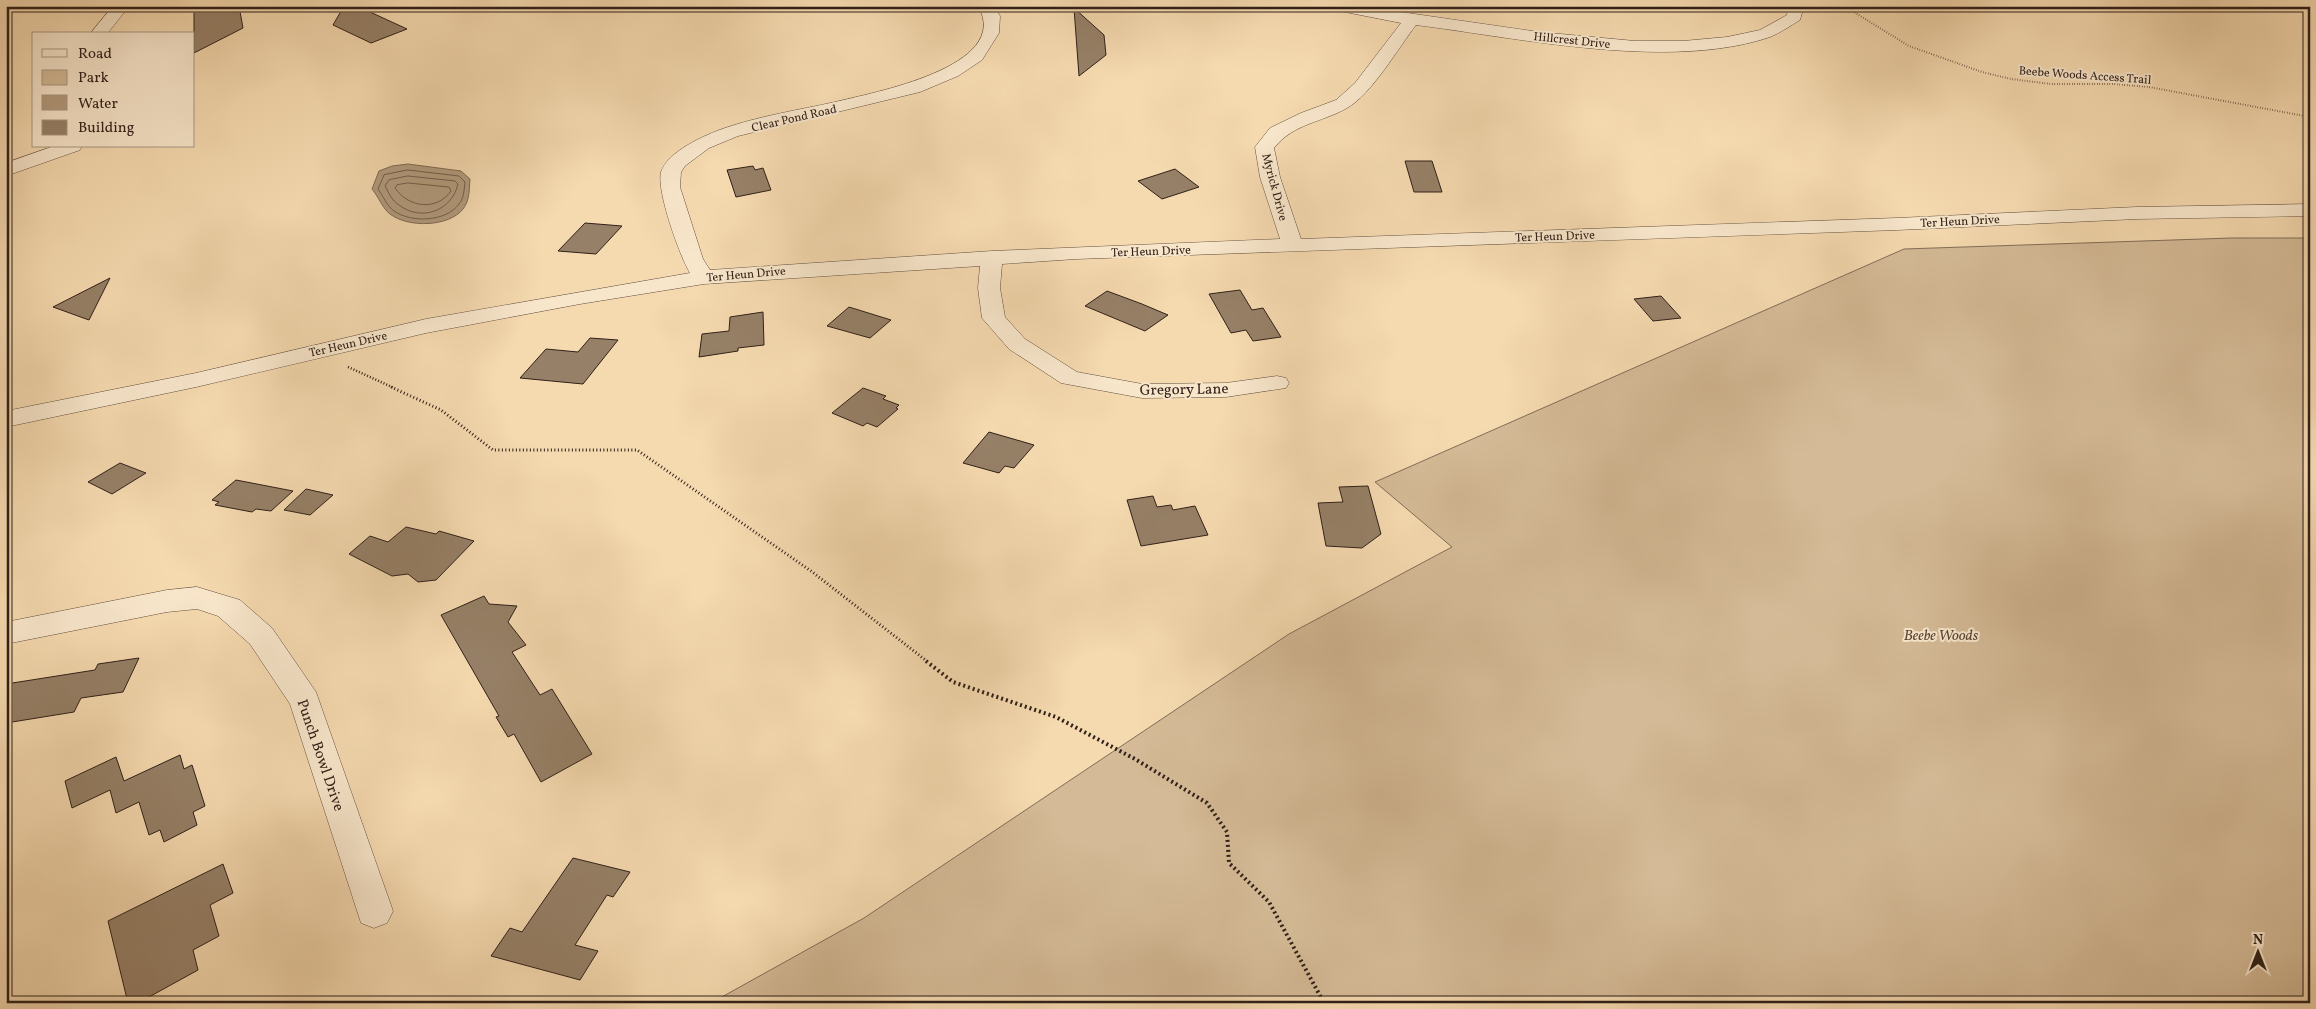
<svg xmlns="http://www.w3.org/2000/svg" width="2316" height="1009" viewBox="0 0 2316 1009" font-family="Vollkorn,serif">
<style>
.green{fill:#d4ba96;stroke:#826d58}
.water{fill:#b29a7c;stroke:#7e6954}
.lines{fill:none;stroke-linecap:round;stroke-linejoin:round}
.shore{stroke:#715d4a;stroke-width:1}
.building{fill:#968067;stroke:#302019}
.minor-casing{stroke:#614e3e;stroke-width:1}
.path-far3{stroke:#302019;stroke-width:2;stroke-dasharray:0.5 2;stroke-linecap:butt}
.path-far2{stroke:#302019;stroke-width:2.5;stroke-dasharray:1 2;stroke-linecap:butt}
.path-far1{stroke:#302019;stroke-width:3;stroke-dasharray:1 2.5;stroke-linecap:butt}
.path{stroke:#302019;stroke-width:4;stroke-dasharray:2 3;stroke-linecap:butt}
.minor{fill:#f8e6cb;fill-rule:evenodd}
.labels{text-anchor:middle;stroke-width:4;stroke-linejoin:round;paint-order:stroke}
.far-street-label{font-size:12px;fill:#302019;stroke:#f8e6cb}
.street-label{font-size:15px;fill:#302019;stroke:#f8e6cb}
.park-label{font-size:15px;font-style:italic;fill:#594638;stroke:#f8e6cb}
</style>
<rect width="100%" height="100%" fill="#f5d9af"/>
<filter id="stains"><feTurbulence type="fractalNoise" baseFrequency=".004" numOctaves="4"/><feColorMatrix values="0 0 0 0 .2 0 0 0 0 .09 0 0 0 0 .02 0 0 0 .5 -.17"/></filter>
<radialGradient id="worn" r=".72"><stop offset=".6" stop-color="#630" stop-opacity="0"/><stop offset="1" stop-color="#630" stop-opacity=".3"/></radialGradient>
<polygon class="green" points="2232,238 2310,238 2310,1003 711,1003 864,918 1289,634 1452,547 1375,482 1904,249"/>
<path class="water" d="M408,164L461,171L470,179C469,190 470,200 463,209C449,227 408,228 390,214C383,209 378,196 372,189L379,171L392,166Z"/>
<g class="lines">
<g class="shore">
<path d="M408,170L459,176L465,182C464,190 464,198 459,204C446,222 411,223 394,211C387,206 383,196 378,189L384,175Z"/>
<path d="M408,176L455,181L458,184C452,211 421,222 399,205C392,201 389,193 385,186L389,180Z"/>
<path d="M408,183L449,187L451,191C436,212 408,207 395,188L397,185Z"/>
</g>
</g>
<g class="building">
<polygon points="221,6 239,6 243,28 194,53 194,11"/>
<polygon points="344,6 357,6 407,29 371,43 333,25"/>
<polygon points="1074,8 1104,35 1106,55 1079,76"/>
<polygon points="1405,161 1432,161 1442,192 1414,192"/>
<polygon points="753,166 755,170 763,168 771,190 736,197 727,170"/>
<polygon points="1175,169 1199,187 1162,199 1138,181"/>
<polygon points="585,223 622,226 596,254 558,251"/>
<polygon points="110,278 89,320 53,307"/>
<polygon points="1240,290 1252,310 1263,308 1281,337 1253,341 1246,330 1231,333 1209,294"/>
<polygon points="1107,291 1142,304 1168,315 1145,331 1085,306"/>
<polygon points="1661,296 1681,318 1653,321 1634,299"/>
<polygon points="849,307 891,320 870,338 827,326"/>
<polygon points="763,312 764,345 738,348 738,351 699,357 702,334 729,331 730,317"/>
<polygon points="590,338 618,340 583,384 520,378 546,349 578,352"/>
<polygon points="863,388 886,396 883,399 899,405 896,408 898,409 877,427 867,423 863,426 832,413"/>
<polygon points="989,432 1034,445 1014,468 1005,466 999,473 963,463"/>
<polygon points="120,463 146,473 112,494 88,482"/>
<polygon points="236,480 293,491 271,511 256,509 252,512 215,505 219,502 212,500"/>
<polygon points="1368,486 1381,534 1362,548 1326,546 1318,503 1343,502 1339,487"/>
<polygon points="306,489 333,495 310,515 284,510"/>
<polygon points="1153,496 1157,507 1171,505 1173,510 1195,506 1208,535 1141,546 1127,500"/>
<polygon points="406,527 436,534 439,531 474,541 436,580 418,582 408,574 392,576 349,554 370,536 388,542"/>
<polygon points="484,596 489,604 517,606 508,622 526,645 512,652 540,695 552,689 592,754 541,782 514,734 508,737 496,717 499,716 441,615"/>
<polygon points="139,658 123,692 81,698 74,712 6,723 6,684 95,670 98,664"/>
<polygon points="180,755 184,769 192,765 205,806 193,812 197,825 164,842 160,830 149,835 139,802 116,813 110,790 72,808 65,781 116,757 124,781"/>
<polygon points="573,858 630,872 613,897 607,895 575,945 598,951 580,980 491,956 510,928 522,932"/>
<polygon points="223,864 233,893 210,905 219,936 193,950 198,970 138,1003 128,1003 108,921"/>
</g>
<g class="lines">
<defs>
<g id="minor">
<polygon points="113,6 129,6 107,34 90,34"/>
<path d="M978,6H994L1000,16L999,33L982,60L958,76L920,92L738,136L709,148L685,166L681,172L680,187L703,259L710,270L992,251L1280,239L1260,177L1255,147L1270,128L1301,113L1336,100L1355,83L1401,23L1330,9L1327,6H1359L1539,32L1635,41H1683L1727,37L1760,30L1787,15L1788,6H1804L1800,20C1790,26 1780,33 1770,37C1669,71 1520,38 1416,25C1399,47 1371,95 1347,108C1321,123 1294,123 1274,148L1280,177L1301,239L1897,218L2137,207L2310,204V216L2137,219L1897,230L1076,259L1002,264L1000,288L1005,317L1025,339L1077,372L1142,384L1226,383L1277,376L1286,378L1289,383L1286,388L1226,397L1142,398L1061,383L1009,349L982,318L978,288L980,266L704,284L580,304L426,333L196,387L6,427V411L196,373L426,319L690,273C680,257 656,190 661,172C668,151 705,135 725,128C760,116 799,110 835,102C871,93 1014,67 978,6Z"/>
<polygon points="54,146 82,146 80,150 6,176 6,163"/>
<polygon points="197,587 240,600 272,628 316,692 393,911 387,923 374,928 361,923 290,704 250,644 218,616 197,609 167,612 6,644 6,622 167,590"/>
</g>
</defs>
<use href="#minor" class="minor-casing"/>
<polyline class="path-far3" points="1844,6 1909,46 1982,72 2011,79 2051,84 2114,84 2149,87 2310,117"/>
<polyline class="path-far2" points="348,367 394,388"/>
<polyline class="path-far1" points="391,387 441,410 493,450 637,450 811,571 928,662"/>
<polyline class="path" points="926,661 953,682 1056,717 1135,759 1207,803 1227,832 1229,863 1269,902 1324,1003"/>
<use href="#minor" class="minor"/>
</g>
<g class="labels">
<g class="far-street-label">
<text transform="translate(1572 40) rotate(6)" y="4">Hillcrest Drive</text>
<text transform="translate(2085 75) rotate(4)" y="4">Beebe Woods Access Trail</text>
<text transform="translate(794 118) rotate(-13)" y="4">Clear Pond Road</text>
<text transform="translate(1275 187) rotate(75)" y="4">Myrick Drive</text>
<text transform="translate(1960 221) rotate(-3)" y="4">Ter Heun Drive</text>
<text transform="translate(1555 236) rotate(-2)" y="4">Ter Heun Drive</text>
<text transform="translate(1151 251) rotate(-2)" y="4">Ter Heun Drive</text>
<text transform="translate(746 274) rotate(-5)" y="4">Ter Heun Drive</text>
<text transform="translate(348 344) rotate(-13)" y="4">Ter Heun Drive</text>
</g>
<g class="street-label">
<text transform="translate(1184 389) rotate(-1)" y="5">Gregory Lane</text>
<text transform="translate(321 755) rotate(71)" y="5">Punch Bowl Drive</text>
</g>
<g class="park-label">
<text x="1941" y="640">Beebe Woods</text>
</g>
</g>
<rect width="2316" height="1009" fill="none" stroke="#f5d9af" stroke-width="25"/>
<rect x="8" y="8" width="2301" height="994" fill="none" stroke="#302019" stroke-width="2.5"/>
<rect x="12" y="12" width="2291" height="984" fill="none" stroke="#302019"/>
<rect x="32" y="32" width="162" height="115" fill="#f8e6cb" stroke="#a89784"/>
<rect x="42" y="49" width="25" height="8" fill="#f8e6cb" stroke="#a89784"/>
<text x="78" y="58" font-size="15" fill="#302019">Road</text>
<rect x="42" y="70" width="25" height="15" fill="#d4ba96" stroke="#a89784"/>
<text x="78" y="82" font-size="15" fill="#302019">Park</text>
<rect x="42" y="95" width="25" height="15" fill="#b29a7c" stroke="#a89784"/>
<text x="78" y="108" font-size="15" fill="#302019">Water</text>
<rect x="42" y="120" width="25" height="15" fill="#968067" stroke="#a89784"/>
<text x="78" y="132" font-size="15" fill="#302019">Building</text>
<g transform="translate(2258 952)" stroke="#f8e6cb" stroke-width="4" paint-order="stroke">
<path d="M0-4L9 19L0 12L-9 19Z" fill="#302019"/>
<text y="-8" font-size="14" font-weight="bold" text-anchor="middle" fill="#302019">N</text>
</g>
<rect width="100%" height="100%" filter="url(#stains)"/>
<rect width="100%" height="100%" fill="url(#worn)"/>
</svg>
